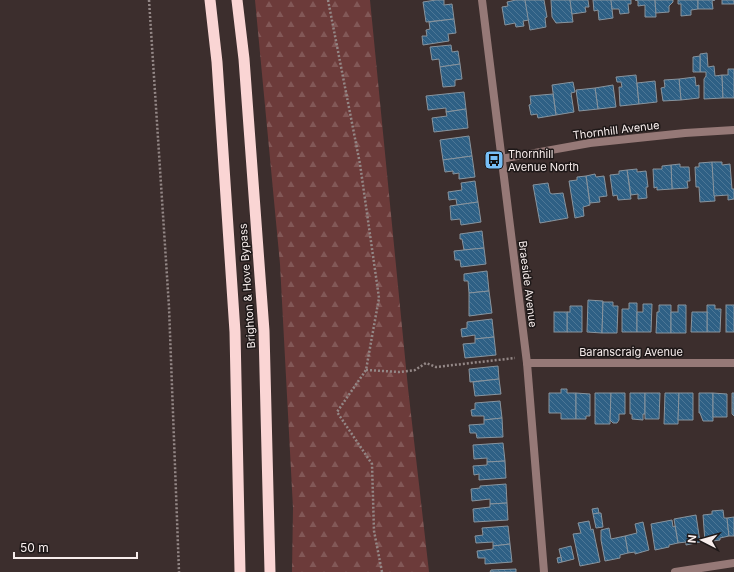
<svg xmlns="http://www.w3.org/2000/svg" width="734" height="572" viewBox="0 0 734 572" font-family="Inter,sans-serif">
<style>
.forest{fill:url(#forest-firs)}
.building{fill:url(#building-back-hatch);stroke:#88949e}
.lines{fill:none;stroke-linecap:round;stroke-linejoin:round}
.path{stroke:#948887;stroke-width:2.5;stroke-dasharray:2 2;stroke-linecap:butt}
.minor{stroke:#967977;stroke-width:8}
.trunk{stroke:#fad5d4;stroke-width:11}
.labels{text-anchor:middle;stroke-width:3;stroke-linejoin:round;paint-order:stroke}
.street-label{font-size:11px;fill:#f7edec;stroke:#1e1818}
.poi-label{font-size:11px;fill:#f7edec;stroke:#1e1818;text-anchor:start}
</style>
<defs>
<pattern id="forest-firs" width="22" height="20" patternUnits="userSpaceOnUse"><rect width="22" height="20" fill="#6c3b3a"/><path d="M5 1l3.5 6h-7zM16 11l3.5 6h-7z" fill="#825857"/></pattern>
<pattern id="building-back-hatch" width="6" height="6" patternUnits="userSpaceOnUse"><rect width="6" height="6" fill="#2e6085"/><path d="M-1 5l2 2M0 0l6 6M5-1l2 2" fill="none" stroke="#4d7796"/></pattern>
</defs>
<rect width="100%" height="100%" fill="#3c2e2d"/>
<polygon class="forest" points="255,0 370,0 408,388 429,572 292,572 293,508 280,264"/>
<g class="building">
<polygon points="436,0 444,0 444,5 452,4 454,19 426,22 423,2"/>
<polygon points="516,0 525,0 529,20 523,21 524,26 516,27 515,23 505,25 502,7 508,6 507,2"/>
<polygon points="525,0 544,0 547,17 545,18 546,27 530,30"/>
<polygon points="551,0 570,0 573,22 556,23 552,17"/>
<polygon points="570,0 588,0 589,7 585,7 586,12 572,14"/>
<polygon points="593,0 611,0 613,18 599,20 598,10 594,11"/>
<polygon points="611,0 631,0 631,4 628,4 629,13 620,14 619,9 612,9"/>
<polygon points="635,0 655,0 656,17 645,17 645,5 638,6 638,1"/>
<polygon points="655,0 673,0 673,2 669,6 669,12 656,13"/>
<polygon points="678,0 698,0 698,9 691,10 691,15 681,16 681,4 678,4"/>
<polygon points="698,0 715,0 712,1 713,9 698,9"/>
<rect x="722" y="0" width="12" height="4"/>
<polygon points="454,19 456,33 448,34 449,41 423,45 422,36 427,36 426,30 430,29 429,22"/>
<polygon points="451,45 452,52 458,51 460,64 440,67 439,59 432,60 430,47"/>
<polygon points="707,53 708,67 714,66 715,76 722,75 723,98 704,99 704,79 706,76 706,72 700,72 700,54"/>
<polygon points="700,56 700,72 693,72 693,57"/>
<polygon points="460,64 462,79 455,80 455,86 443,87 440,67"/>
<polygon points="728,69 734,69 734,98 723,98 722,75 728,75"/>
<polygon points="636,75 639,104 620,106 619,87 622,87 621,82 617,82 616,77"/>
<polygon points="695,77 696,86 699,85 699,98 681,100 679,79"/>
<polygon points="679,79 681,100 663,101 661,88 665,87 664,80"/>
<polygon points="655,81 657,102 639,104 637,83"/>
<polygon points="573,82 575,92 571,93 574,112 556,115 552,85"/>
<polygon points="613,85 616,107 598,109 595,88"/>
<polygon points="595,88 598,109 579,111 576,90"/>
<polygon points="464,92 466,109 446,112 446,108 428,110 426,96"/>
<polygon points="553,94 556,115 538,118 537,114 531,115 529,105 531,104 530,96"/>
<polygon points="466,109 468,128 434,132 432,118 447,116 446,112"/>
<polygon points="469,136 472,156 443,160 440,140"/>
<polygon points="472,156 475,177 459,179 459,173 453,174 453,171 445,172 443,160"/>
<polygon points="712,162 715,201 700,202 699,187 696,187 695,167 699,167 699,163"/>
<polygon points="712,162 722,162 722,165 730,164 732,189 734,189 734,199 728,200 728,195 714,196"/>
<polygon points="680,164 680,167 689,167 690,181 687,181 688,188 672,189 671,165"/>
<polygon points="671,165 672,189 657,190 657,187 654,188 653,169 662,169 662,166"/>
<polygon points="637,169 637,172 646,171 648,187 646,187 647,198 638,199 638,194 631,195 627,170"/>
<polygon points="627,170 631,199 618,200 617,195 613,196 610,175 619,174 619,171"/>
<polygon points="595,174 596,177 604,176 607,196 599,197 600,202 590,203 586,176"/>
<polygon points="586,176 590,205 583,207 584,216 575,218 569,181 577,180 577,177"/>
<polygon points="475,181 478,202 457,205 456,199 449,200 448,192 462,190 461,183"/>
<polygon points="548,183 550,193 552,194 563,193 568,218 540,223 533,185"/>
<polygon points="478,202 481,222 461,225 460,219 451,220 450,206"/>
<polygon points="482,231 484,248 464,250 462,239 460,239 460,234"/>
<polygon points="484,248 486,264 461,267 460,260 455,260 454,251"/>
<polygon points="487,271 489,291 469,293 468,281 464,281 464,274"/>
<polygon points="489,291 492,313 469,316 469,293"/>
<polygon points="588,300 603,301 602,333 587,332"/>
<polygon points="603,302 613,302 613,306 618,306 617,333 602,333"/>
<polygon points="629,303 637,303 637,332 622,332 622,309 629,309"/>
<polygon points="643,304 652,304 651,332 637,332 637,312 643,312"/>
<polygon points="659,305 671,305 671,333 656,333 657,312 659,312"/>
<polygon points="678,305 686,305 686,333 671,333 671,312 678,312"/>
<polygon points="707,305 715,305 715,309 721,309 720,332 707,332"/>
<rect x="726" y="305" width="8" height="27"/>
<polygon points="570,306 582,306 582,332 567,332 567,312 570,312"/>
<rect x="554" y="312" width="13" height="20"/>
<polygon points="692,312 707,312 707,332 691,332"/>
<polygon points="492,319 494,337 475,339 475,335 462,337 461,329 467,328 467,322"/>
<polygon points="494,337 496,355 465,358 463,344 475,343 475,339"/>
<polygon points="498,366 499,379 470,382 469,369"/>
<polygon points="499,379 501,394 475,396 473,382"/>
<polygon points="561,389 567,389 567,393 576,393 576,419 561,419 561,413 549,413 549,393 561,393"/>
<polygon points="576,393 590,394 590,416 586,416 586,419 576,419"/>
<polygon points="595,393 611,393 610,424 595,424"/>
<polygon points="611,393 625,393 625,414 619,414 619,420 617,423 613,423 610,420"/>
<polygon points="630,393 645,393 645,414 643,414 643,420 632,419 632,414 630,414"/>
<polygon points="645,393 660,393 659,419 645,419"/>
<polygon points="665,393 679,393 678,424 664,424"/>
<polygon points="679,393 693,393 693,420 678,420"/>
<polygon points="699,393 713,393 713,421 703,421 700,413 699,413"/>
<polygon points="713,393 727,394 727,417 713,417"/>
<polygon points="732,393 734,393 734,416 732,414"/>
<polygon points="500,401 502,418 484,420 484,416 472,416 471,410 475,409 475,403"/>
<polygon points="502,418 503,437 477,438 476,433 470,433 469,425 484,424 484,420"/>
<polygon points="503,443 505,461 487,462 487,458 474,459 473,445"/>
<polygon points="505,461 506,478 479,480 479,474 474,475 473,466 487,465 487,462"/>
<polygon points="506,484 507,503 490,504 490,499 472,501 471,489 480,488 480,486"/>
<polygon points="507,503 508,520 474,522 473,509 490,507 490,504"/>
<polygon points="598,508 599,513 593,514 592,509"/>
<polygon points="723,510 724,518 727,518 729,536 720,538 720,540 705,542 703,515 712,514 712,511"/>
<polygon points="599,513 601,513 603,527 596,528 593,514"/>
<polygon points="696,515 700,542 686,545 686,542 678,543 674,519"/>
<polygon points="734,517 734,536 729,536 727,518"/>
<polygon points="672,520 673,527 675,526 678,543 669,545 669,547 655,550 651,524"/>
<polygon points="589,521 591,530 593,529 600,562 580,566 573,534 581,533 578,523"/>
<polygon points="643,522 649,550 635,554 635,552 628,553 625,536 637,533 635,524"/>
<polygon points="508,526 510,544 493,546 493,542 476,543 475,536 483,535 482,528"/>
<polygon points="609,528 611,539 625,536 628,553 620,555 620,558 605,561 601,540 601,530"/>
<polygon points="510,544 512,562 485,564 485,558 478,558 477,551 493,549 493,546"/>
<polygon points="571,546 574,559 562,562 559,549"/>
<polygon points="561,557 562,562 558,563 557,558"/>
<polygon points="516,569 516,572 490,572 491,570"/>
</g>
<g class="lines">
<g class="path">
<polyline points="149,0 169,307 179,572"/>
<polyline points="328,0 360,164 379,298 366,370 337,412 372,464 374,531 382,572"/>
<polyline points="366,370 399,372 415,370 426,363 436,367 515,358"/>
</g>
<g class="minor">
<polyline points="482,0 527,363 544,572"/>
<polyline points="501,159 590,143 685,133 734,130"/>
<polyline points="527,363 734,363"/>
<polyline points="675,572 734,563"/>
</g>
<g class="trunk">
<polyline points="210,0 217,62 235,332 240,572"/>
<polyline points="237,0 244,59 264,331 270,572"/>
</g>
</g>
<defs>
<symbol id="bus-square" viewBox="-11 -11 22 22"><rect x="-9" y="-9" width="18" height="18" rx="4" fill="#77bff7" stroke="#1e1818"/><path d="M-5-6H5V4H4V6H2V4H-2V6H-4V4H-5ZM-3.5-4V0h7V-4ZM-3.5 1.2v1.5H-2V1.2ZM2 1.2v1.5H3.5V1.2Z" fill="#111"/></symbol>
</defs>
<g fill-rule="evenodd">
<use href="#bus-square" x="483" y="149" width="22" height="22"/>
</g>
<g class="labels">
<g class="street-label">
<text transform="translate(616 130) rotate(-7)" y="4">Thornhill Avenue</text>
<text transform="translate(528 284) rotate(83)" y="4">Braeside Avenue</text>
<text transform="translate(247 286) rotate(-94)" y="4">Brighton &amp; Hove Bypass</text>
<text x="631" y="356">Baranscraig Avenue</text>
</g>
<g class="poi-label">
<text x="508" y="158">Thornhill<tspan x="508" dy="13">Avenue North</tspan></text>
</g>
</g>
<g transform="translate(702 540) rotate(276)" stroke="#1e1818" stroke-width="3" paint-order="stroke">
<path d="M0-3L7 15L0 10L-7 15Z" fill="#f7edec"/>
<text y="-6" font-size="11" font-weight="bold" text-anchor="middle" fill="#f7edec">N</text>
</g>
<path d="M14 552v6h123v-6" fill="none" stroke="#f7edec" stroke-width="2"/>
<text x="20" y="552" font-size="12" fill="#f7edec" stroke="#1e1818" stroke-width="3" paint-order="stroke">50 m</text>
</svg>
